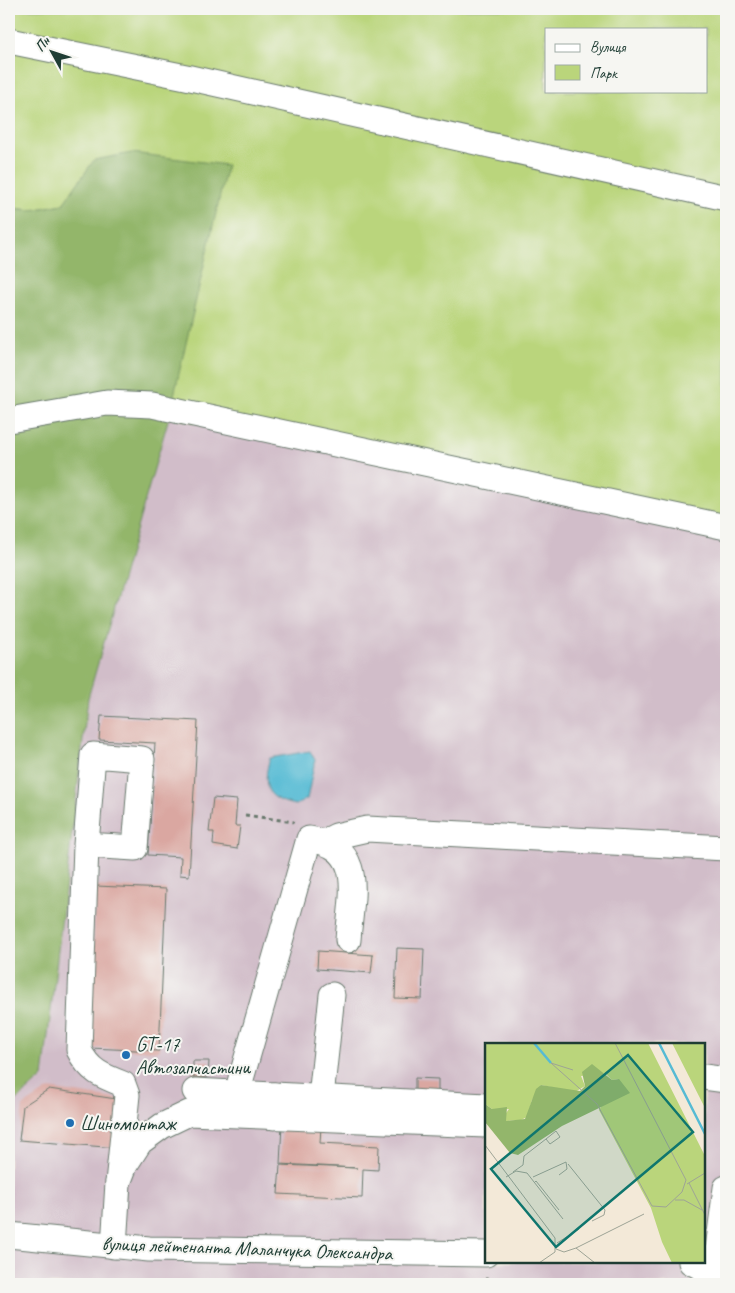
<svg xmlns="http://www.w3.org/2000/svg" width="735" height="1293" viewBox="0 0 735 1293" font-family="Caveat,sans-serif">
<style>
.industrial{fill:#d1bdc9;fill-rule:evenodd}
.green{fill:#bad57b;stroke:#6c8958;fill-rule:evenodd}
.forest{fill:#93b66b;stroke:#597a50}
.water{fill:#56bbd4;stroke:#3a7c84}
.building{fill:#daa7a1}
.lines{fill:none;stroke-linecap:round;stroke-linejoin:round}
.minor-casing{stroke:#69796d;stroke-width:27}
.path{stroke:#69796d;stroke-width:3;stroke-dasharray:4 4;stroke-linecap:butt}
.minor{stroke:#fff;stroke-width:25}
.poi-dot{fill:#1f6fb2;stroke:#f6f6f2;stroke-width:2}
.labels{text-anchor:middle;stroke-width:4;stroke-linejoin:round;paint-order:stroke}
.poi-label{font-size:20px;fill:#1f3d34;stroke:#f6f6f2;text-anchor:start}
.street-label{font-size:20px;fill:#1f3d34;stroke:#f6f6f2}
.inset-river{fill:none;stroke:#56bbd4;stroke-width:2.5}
.inset-road{fill:none;stroke:#9ea496;stroke-width:1}
.view{fill:#0f766e;fill-opacity:0.15;stroke:#0f766e;stroke-width:2.5}
.inset-edge{fill:none;stroke:#1f3d34;stroke-width:2.5}
</style>
<rect width="100%" height="100%" fill="#f6f6f2"/>
<filter id="ink" filterUnits="userSpaceOnUse"><feTurbulence type="fractalNoise" baseFrequency=".02" numOctaves="2"/><feDisplacementMap in="SourceGraphic" scale="10" xChannelSelector="R" yChannelSelector="G"/><feConvolveMatrix kernelMatrix="1 2 1 2 8 2 1 2 1" color-interpolation-filters="sRGB"/></filter>
<filter id="wash" filterUnits="userSpaceOnUse"><feTurbulence type="fractalNoise" baseFrequency=".0096" numOctaves="4" result="noise"/><feDisplacementMap in="SourceGraphic" scale="20" xChannelSelector="R" yChannelSelector="G"/><feGaussianBlur stdDeviation="1.12" result="paint"/><feColorMatrix in="noise" values="0 0 0 0 0 0 0 0 0 0 0 0 0 0 0 0 0 1.4 0 .05"/><feComposite in="paint" operator="in"/></filter>
<g filter="url(#wash)">
<rect width="100%" height="100%" fill="#f3e9d8"/>
<path class="industrial" d="M169,417L726,534V1284H9V1107L43,1077L88,698ZM486,1044H704V1262H486Z"/>
<path class="green" d="M9,9H726V534L169,417L79,184L63,204L32,210L9,208ZM546,29H706V91H546Z"/>
<polygon class="forest" points="132,153 227,165 169,417 88,698 43,1077 9,1107 9,208 32,210 63,204 94,160"/>
<path class="water" d="M310,751L315,760L307,799L296,805C265,800 262,784 270,758Z"/>
<g id="blocks">
<g class="building">
<polygon points="101,716 198,721 189,876 180,875 181,857 148,855 155,743 99,740"/>
<polygon points="213,798 237,800 235,826 240,826 237,849 213,845 214,832 209,832"/>
<polygon points="96,886 166,889 159,1051 89,1048"/>
<polygon points="397,948 424,949 422,999 395,998"/>
<polygon points="318,951 373,955 371,973 317,969"/>
<polygon points="193,1061 209,1061 208,1077 193,1077"/>
<polygon points="415,1078 438,1079 438,1095 415,1094"/>
<polygon points="49,1089 123,1100 117,1148 19,1140 23,1106"/>
<polygon points="282,1124 321,1126 320,1143 379,1146 378,1170 363,1169 362,1198 278,1194 280,1165 357,1168 280,1164"/>
</g>
</g>
</g>
<g filter="url(#ink)">
<use href="#blocks" fill-opacity="0" stroke="#69796d" stroke-width="1"/>
<g class="lines">
<defs>
<g id="minor">
<polyline points="9,41 186,77 726,198"/>
<polyline points="9,420 107,403 152,405 726,527"/>
<polyline points="326,841 336,836 367,829 726,848"/>
<path d="M86,845L93,755L142,759L135,848L86,845L79,1050C89,1071 102,1076 123,1084L127,1095L118,1183"/>
<polyline points="704,1077 726,1080"/>
<polyline points="195,1091 274,1095"/>
<path d="M237,1093L309,839C367,847 351,896 348,940"/>
<polyline points="321,1097 332,995"/>
<polyline points="274,1117 274,1095 486,1106"/>
<polyline points="9,1235 149,1249 486,1254"/>
<polyline points="114,1246 118,1183 125,1165 140,1142 162,1126 189,1113 486,1125"/>
<polyline points="691,1262 718,1276 726,1284"/>
<polyline points="718,1276 716,1264 726,1188"/>
</g>
</defs>
<use href="#minor" class="minor-casing"/>
<g class="path">
<polyline points="245,815 294,822"/>
<polyline points="485,1279 585,1284"/>
</g>
<use href="#minor" class="minor"/>
</g>
</g>
<g class="poi-dot">
<circle cx="126" cy="1055" r="5"/>
<circle cx="70" cy="1123" r="5"/>
</g>
<g class="labels">
<g class="poi-label">
<text x="136" y="1051">GT-17<tspan x="136" dy="23">Автозапчастини</tspan></text>
<text x="80" y="1130">Шиномонтаж</text>
</g>
<g class="street-label">
<text transform="translate(247 1248) rotate(2)" y="7">вулиця лейтенанта Маланчука Олександра</text>
</g>
</g>
<g transform="translate(485 1043)">
<rect width="220" height="220" fill="#f3e9d8"/>
<path d="M0,0H163L220,113V220H187L177,199L166,165L114,67L134,36L127,37L120,30L96,33L100,43L90,49L56,42L47,57L42,74L36,77L21,78L19,73L24,66H7L0,61ZM187,0H220V65Z" fill="#bad57b"/>
<path d="M107,21L127,37L134,36L145,50L77,83L33,112L25,110L0,79V61L7,66L22,64L21,78L40,76L51,46L56,42L95,48L100,43L97,29Z" fill="#93b66b"/>
<path class="inset-river" d="M49,0L66,20M174,0L220,91"/>
<path class="inset-road" d="M66,20L112,61L167,163L181,164L197,149L201,137L130,0M66,20L88,27M0,102L70,195V209L54,220M83,121L120,167L119,172L107,178M28,129L38,122L39,113L61,96L65,101L75,94L71,88L61,96M21,134L31,128L42,130L78,176M48,134L81,119L82,126L74,132M49,140L51,138L74,167M204,140L220,172M202,141L220,130M190,157H199L217,167M72,200L94,186M91,205L110,220M71,206L79,209L91,205L159,171"/>
<path class="view" d="M143,12L208,89L71,204L6,126Z"/>
<rect width="220" height="220" class="inset-edge"/>
</g>
<rect width="735" height="1293" fill="none" stroke="#f6f6f2" stroke-width="30"/>
<rect x="545" y="28" width="162" height="65" fill="#f6f6f2" stroke="#a0aca6"/>
<rect x="555" y="44" width="25" height="8" fill="#ffffff" stroke="#a0aca6"/>
<text x="590" y="52" font-size="15" fill="#1f3d34">Вулиця</text>
<rect x="555" y="65" width="25" height="15" fill="#bad57b" stroke="#a0aca6"/>
<text x="590" y="78" font-size="15" fill="#1f3d34">Парк</text>
<g transform="translate(52 52) rotate(310)" stroke="#f6f6f2" stroke-width="4" paint-order="stroke">
<path d="M0-4L9 19L0 12L-9 19Z" fill="#1f3d34"/>
<text y="-8" font-size="14" font-weight="bold" text-anchor="middle" fill="#1f3d34">Пн</text>
</g>
</svg>
